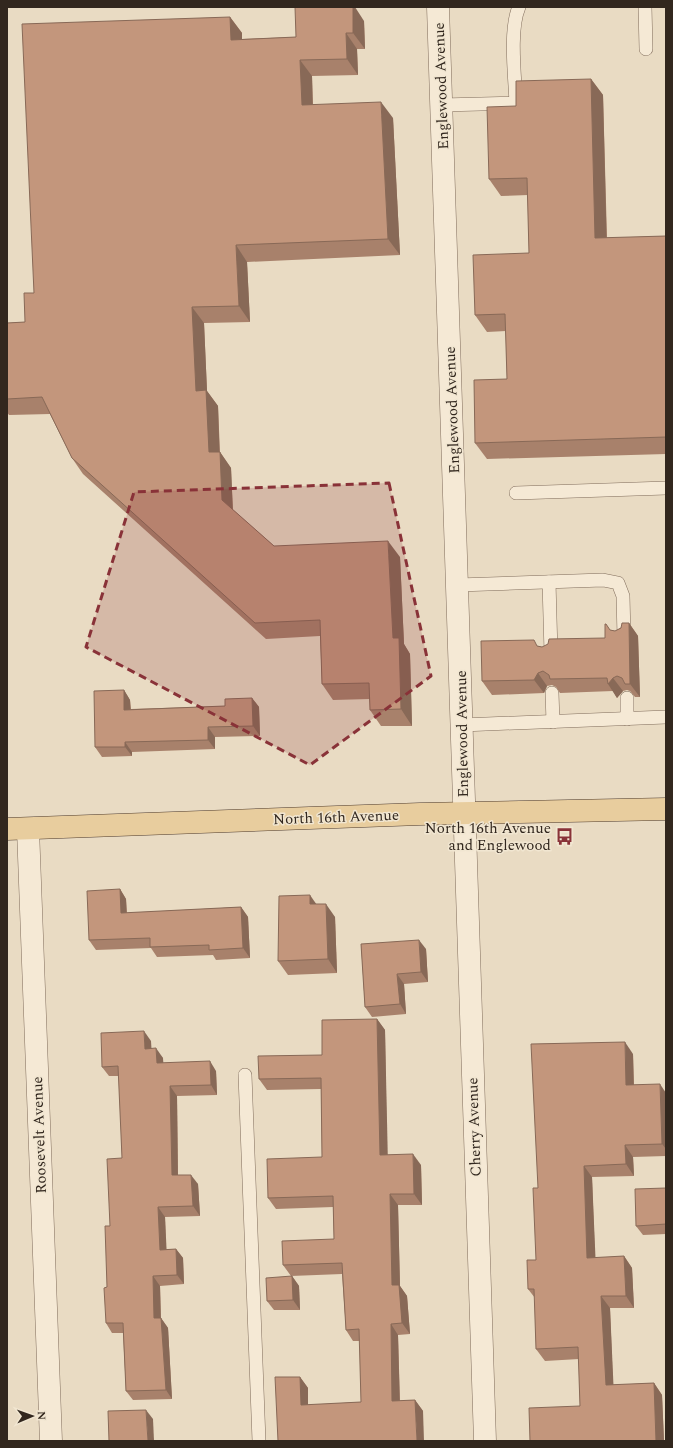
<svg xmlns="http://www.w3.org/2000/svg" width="673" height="1448" viewBox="0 0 673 1448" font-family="Spectral,serif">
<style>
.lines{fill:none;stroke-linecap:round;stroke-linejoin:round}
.service-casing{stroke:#816d5c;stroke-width:14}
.minor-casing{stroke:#816d5c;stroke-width:23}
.primary-casing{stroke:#4f3c2f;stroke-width:23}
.service{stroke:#f5e9d5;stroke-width:13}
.minor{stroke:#f5e9d5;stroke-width:22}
.primary{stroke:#e8cd9e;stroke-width:22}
.wall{fill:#a8816b}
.shaded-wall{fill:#886957}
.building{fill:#c3967c;stroke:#886957}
.marked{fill:#893238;fill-opacity:0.2;stroke:#893238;stroke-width:3;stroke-dasharray:8 5;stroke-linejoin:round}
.labels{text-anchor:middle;stroke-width:3;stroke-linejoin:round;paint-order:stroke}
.street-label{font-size:15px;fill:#32271e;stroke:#f1e6d1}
.poi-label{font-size:15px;fill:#32271e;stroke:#f1e6d1;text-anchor:end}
</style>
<rect width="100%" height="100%" fill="#e9dbc3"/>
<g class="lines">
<defs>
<g id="service">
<polyline points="645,7 646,49"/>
<path d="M442,105L516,103C515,77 509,30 519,7"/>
<polyline points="516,493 666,488"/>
<polyline points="549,582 551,653"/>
<polyline points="458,585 603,580 618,583 623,596 624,637"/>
<polyline points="552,693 553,722"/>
<polyline points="627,719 627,698"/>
<polyline points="462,725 666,717"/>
<polyline points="245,1075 259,1441"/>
</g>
<g id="minor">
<polyline points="438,7 485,1441"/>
<polyline points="28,829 51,1441"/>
</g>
<polyline id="primary" points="7,829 420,814 666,809"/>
</defs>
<use href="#service" class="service-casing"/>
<use href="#minor" class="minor-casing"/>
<use href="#primary" class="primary-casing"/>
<use href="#service" class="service"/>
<use href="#minor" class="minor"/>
<use href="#primary" class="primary"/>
</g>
<g class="wall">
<polygon points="230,17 242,33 242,39 296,37 364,21 365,49 357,49 358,75 312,76 313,104 393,118 400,255 247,262 250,322 204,323 207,391 218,406 220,452 231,468 233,510 274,546 400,557 404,644 410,654 412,726 381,726 370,710 370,699 333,700 322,684 320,636 266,639 83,474 72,458 50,414 9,415 7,412 7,323 25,322 34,293"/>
<polygon points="591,79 603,95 607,238 666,236 666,454 487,459 475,443 507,379 506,331 487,332 475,315 529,253 528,195 501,196 489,179 516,106"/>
<polygon points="629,623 638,636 640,697 635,697 630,691 627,690 623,691 617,698 613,691 560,693 556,687 552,685 547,686 544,693 492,695 482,681 538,646 542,647 605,638 611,630 615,631"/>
<polygon points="124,690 130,700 131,709 225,706 252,698 259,707 260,736 215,737 215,749 132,752 132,756 102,757 95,747"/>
<polygon points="120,889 126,899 127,913 241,907 248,917 250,958 216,960 213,955 157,957 151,948 96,950 89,940"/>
<polygon points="316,904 335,917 337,973 288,975 278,961"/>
<polygon points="361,944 426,949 428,982 404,984 406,1014 372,1017 365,1007"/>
<polygon points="377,1019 385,1030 387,1155 421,1165 422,1205 398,1205 400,1286 407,1296 410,1334 398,1335 400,1401 415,1400 423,1411 278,1441 300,1377 308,1388 308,1405 361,1402 360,1341 353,1341 346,1330 342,1274 291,1276 283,1265 334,1239 333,1207 276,1209 268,1198 322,1157 321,1089 267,1090 259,1079 322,1055"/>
<polygon points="151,1041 151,1049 163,1058 163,1063 216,1071 217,1095 177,1096 178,1175 198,1184 200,1216 165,1217 166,1249 176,1249 183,1258 184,1284 160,1286 161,1318 168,1328 172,1399 133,1400 126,1391 123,1333 112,1333 106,1323 110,1226 122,1158 119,1076 109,1076 102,1067"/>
<polygon points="633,1054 634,1085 666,1093 666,1156 633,1157 634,1176 592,1177 595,1258 624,1256 632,1268 634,1308 610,1308 613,1385 654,1383 662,1395 664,1441 530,1441 580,1406 579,1359 545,1361 536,1349 535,1298 528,1289 536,1260 538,1188"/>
<polygon points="666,1188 666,1234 643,1235 636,1226"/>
<polygon points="292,1276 299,1286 300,1310 274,1310 267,1301"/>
</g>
<g class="shaded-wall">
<polygon points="353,7 355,7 364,21 365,49 353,33"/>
<polygon points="230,17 242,33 242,56 231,40"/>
<polygon points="346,33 357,49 358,75 347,59"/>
<polygon points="300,60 312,76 313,121 302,105"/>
<polygon points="591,79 603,95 607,255 595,238"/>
<polygon points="381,102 393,118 400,255 388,239"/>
<polygon points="236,245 247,262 250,322 239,306"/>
<polygon points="192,307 204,323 207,391 218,406 220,468 209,452 196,391"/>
<polygon points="220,452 231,468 233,516 222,500"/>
<polygon points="388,541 400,557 404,644 410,654 412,726 401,709 393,638"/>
<polygon points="629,623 638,636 640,697 630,684"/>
<polygon points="538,673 547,686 544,693 534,680"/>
<polygon points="613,678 623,691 617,698 608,684"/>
<polygon points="124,690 130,700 131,719 124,710"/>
<polygon points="252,698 259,707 260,736 253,726"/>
<polygon points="208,727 215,737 215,749 208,740"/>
<polygon points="125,742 132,752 132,756 125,747"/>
<polygon points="120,889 126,899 127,923 121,913"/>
<polygon points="310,895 319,908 310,904"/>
<polygon points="326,904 335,917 337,973 328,959"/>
<polygon points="241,907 248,917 250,958 243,948"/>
<polygon points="419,940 426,949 428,982 421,972"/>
<polygon points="397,974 404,984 406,1014 400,1004"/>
<polygon points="377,1019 385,1030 388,1166 380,1155"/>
<polygon points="144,1031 151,1041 152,1058 145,1049"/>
<polygon points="625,1042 633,1054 634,1097 626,1085"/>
<polygon points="156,1048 163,1058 164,1072 157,1063"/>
<polygon points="210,1061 216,1071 217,1095 211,1085"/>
<polygon points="660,1084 666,1093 666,1149 662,1144"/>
<polygon points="170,1086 177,1096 178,1185 172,1175"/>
<polygon points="625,1145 633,1157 634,1176 626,1164"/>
<polygon points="413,1154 421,1165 422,1205 414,1194"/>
<polygon points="584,1166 592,1177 596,1270 587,1258"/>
<polygon points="191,1175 198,1184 200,1216 193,1206"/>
<polygon points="390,1194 398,1205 400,1286 407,1296 410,1334 402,1323 392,1285"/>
<polygon points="158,1207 165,1217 167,1259 160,1250"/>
<polygon points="176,1249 183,1258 184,1284 177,1275"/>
<polygon points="624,1256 632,1268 634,1308 626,1296"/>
<polygon points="153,1276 160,1286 161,1328 154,1318"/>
<polygon points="292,1276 299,1286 300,1310 293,1300"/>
<polygon points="601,1296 610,1308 614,1397 606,1385"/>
<polygon points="161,1318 168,1328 172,1399 166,1390"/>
<polygon points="391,1324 398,1335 400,1412 392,1401"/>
<polygon points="300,1377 308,1388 308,1416 301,1405"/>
<polygon points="654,1383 662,1395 664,1441 656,1441"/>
<polygon points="415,1400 423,1411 424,1441 417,1441"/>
<polygon points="146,1410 153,1419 154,1441 148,1441"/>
</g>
<g class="building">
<polygon points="295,7 353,7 353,33 346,33 347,59 300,60 302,105 381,102 388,239 236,245 239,306 192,307 196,391 206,390 209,452 220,452 222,500 274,546 388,541 393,638 399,638 401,709 370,710 369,683 322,684 320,620 255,623 72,458 42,397 7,399 7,323 25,322 24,293 34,293 22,24 230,17 231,40 296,37"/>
<polygon points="591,79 595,238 666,236 666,437 475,443 474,380 507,379 505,314 475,315 473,255 529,253 527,178 489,179 487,107 516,106 516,81"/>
<polygon points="622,623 629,623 630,684 625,684 622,678 617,676 613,678 608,684 607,678 550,679 549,675 543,671 538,673 534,680 482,681 481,641 534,640 537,646 542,647 548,644 549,639 605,638 605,624 606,624 610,630 615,631 621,628"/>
<polygon points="124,690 124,710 225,706 225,699 252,698 253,726 208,727 208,740 125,742 125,747 95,747 94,691"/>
<polygon points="120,889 121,913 241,907 243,948 209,950 209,945 150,947 150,938 89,940 87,891"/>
<polygon points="310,895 310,904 326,904 328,959 278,961 279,896"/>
<polygon points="419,940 421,972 397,974 400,1004 365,1007 361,944"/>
<polygon points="377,1019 380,1155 413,1154 414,1194 390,1194 392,1285 399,1285 402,1323 391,1324 392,1401 415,1400 417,1441 278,1441 275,1377 300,1377 301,1405 361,1402 359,1329 346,1330 342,1263 283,1265 282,1241 334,1239 333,1196 268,1198 267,1159 322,1157 321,1078 259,1079 258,1056 322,1055 322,1020"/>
<polygon points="144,1031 145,1049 156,1048 157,1063 210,1061 211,1085 170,1086 172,1175 191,1175 193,1206 158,1207 160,1250 176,1249 177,1275 153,1276 154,1318 161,1318 166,1390 126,1391 123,1323 106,1323 104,1288 107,1287 105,1226 110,1226 107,1159 122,1158 118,1066 102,1067 101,1033"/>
<polygon points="625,1042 626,1085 660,1084 662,1144 625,1145 626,1164 584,1166 587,1258 624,1256 626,1296 601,1296 606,1385 654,1383 656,1441 530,1441 529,1408 580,1406 578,1347 536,1349 534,1289 528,1289 527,1260 536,1260 533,1188 538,1188 531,1044"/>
<polygon points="666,1188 666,1224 636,1226 635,1189"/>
<polygon points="292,1276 293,1300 267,1301 266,1278"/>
<polygon points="146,1410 148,1441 109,1441 108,1411"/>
</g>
<path class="marked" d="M389,483L431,676L310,765L86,647L134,492Z"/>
<defs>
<symbol id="bus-bare" viewBox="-9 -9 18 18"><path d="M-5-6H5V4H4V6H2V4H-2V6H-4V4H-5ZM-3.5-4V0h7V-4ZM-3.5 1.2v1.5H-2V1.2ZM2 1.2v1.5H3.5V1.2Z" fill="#893238" stroke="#f1e6d1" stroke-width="2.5" paint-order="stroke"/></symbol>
</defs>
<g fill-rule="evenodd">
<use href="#bus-bare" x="552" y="824" width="25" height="25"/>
</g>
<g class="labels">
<g class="street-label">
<text transform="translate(441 86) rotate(-92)" y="5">Englewood Avenue</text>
<text transform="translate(452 410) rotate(-92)" y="5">Englewood Avenue</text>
<text transform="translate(462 734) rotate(-91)" y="5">Englewood Avenue</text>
<text transform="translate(336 817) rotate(-2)" y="5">North 16th Avenue</text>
<text transform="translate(474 1127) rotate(-92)" y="5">Cherry Avenue</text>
<text transform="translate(39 1135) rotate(-92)" y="5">Roosevelt Avenue</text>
</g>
<g class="poi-label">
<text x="551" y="833">North 16th Avenue<tspan x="551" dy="17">and Englewood</tspan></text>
</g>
</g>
<rect width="673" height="1448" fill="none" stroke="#32271e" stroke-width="16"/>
<g transform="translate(32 1416) rotate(88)" stroke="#f1e6d1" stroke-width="3" paint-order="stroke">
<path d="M0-3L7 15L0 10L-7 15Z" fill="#32271e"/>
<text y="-6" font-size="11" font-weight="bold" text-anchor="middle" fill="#32271e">N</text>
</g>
</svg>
